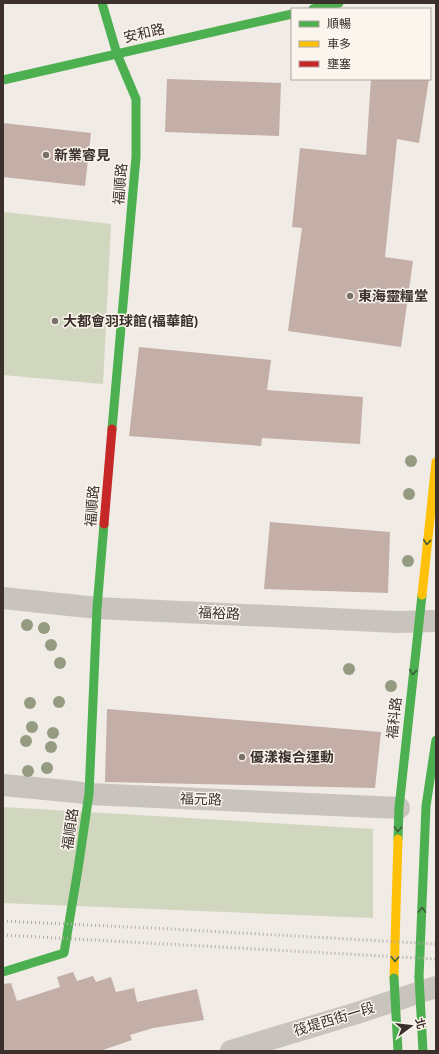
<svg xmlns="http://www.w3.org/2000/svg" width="439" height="1054" viewBox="0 0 439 1054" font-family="Mulish,'Noto Sans TC',sans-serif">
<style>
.green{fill:#d1d6bf}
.building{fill:#c3afa7}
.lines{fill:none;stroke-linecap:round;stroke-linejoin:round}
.street{stroke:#c9c3be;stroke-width:22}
.fast{stroke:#4caf50;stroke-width:9}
.slow{stroke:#ffc107;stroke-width:9}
.jam{stroke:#c62828;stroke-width:9}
.rail{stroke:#b1aca8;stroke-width:3;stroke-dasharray:1 3;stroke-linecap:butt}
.fast-bridge{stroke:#4caf50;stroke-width:9}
.tree{fill:#959b80}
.oneway{stroke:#415c38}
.poi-dot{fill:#7a716c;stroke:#fbf5ee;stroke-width:1.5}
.labels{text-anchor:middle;stroke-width:3;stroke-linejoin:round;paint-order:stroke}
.street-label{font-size:14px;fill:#3b302b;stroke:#fbf5ee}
.poi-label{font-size:14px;font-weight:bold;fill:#3b302b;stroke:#fbf5ee;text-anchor:start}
</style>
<rect width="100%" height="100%" fill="#f0ebe5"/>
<g class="green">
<polygon points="3,212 111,224 103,384 3,375"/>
<polygon points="3,807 373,829 373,918 3,903"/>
</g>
<g class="building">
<polygon points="167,79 281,83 279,136 165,132"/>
<polygon points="371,79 429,79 419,143 397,139 385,257 413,261 401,347 288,331 302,228 292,227 300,148 366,155"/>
<polygon points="3,123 91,133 85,186 3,177"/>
<polygon points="139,347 271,360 267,390 363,397 360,444 262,438 261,446 129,436"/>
<polygon points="270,522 390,532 388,593 264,589"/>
<polygon points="107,709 381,732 375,788 105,782"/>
<polygon points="73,972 77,981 93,976 96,982 111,977 116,992 134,988 137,1002 197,989 204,1020 153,1028 130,1035 132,1040 100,1051 3,1051 3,984 11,983 17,1001 60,987 57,977"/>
</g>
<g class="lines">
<g class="street">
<polyline points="3,598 97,608 397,622 436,621"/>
<polyline points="3,785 76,792 89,794 399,808"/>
<polyline points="231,1051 357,1013 436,987"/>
</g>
<g class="fast">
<polyline points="102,3 117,54 136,99 136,157 112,429"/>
<polyline points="313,9 339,3"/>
<polyline points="3,80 292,14"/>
<polyline points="398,839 399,808 422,595"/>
<polyline points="3,972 64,953 78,869 89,794 97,608 104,524"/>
<polyline points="419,977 426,806 436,740"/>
</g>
<g class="slow">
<polyline points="422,595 436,462"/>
<polyline points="394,978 398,839"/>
</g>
<polyline class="jam" points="104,524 112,429"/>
<g class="rail">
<polyline points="3,921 171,929 436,944"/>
<polyline points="3,935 436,959"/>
</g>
<g class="fast-bridge">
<polyline points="419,977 423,1051"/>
<polyline points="394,978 398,1051"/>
</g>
</g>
<g class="tree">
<circle cx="411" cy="461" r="6"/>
<circle cx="409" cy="494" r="6"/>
<circle cx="408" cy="561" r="6"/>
<circle cx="27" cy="625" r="6"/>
<circle cx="44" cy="628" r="6"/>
<circle cx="51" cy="645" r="6"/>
<circle cx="60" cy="663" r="6"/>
<circle cx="349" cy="669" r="6"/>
<circle cx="391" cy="686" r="6"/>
<circle cx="59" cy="702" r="6"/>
<circle cx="30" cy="703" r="6"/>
<circle cx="32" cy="727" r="6"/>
<circle cx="53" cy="733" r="6"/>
<circle cx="26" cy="741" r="6"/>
<circle cx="51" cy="747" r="6"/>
<circle cx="47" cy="768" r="6"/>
<circle cx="28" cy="771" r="6"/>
</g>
<defs><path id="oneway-chevron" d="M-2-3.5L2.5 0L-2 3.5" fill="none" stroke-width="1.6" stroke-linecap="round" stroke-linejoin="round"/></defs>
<g class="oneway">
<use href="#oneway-chevron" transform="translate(427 542) rotate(96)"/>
<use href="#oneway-chevron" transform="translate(413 672) rotate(96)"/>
<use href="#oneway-chevron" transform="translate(398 829) rotate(91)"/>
<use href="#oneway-chevron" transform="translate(422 910) rotate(-88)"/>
<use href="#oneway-chevron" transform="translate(395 959) rotate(91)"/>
</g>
<g class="poi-dot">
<circle cx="46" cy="155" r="4"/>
<circle cx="350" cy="296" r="4"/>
<circle cx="55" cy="321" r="4"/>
<circle cx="242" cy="757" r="4"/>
</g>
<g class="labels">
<g class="street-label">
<text transform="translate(144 33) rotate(-13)" y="5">安和路</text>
<text transform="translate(120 184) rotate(-85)" y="5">福順路</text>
<text transform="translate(92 506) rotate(-85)" y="5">福順路</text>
<text transform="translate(219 613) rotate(3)" y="5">福裕路</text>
<text transform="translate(394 718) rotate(-84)" y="5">福科路</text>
<text transform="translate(201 799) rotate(2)" y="5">福元路</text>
<text transform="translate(70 829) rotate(-82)" y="5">福順路</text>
<text transform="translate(334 1019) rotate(-17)" y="5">筏堤西街一段</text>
</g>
<g class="poi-label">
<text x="54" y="160">新業睿見</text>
<text x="358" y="301">東海靈糧堂</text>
<text x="63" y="326">大都會羽球館(福華館)</text>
<text x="250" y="762">優漾複合運動</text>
</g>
</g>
<rect width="439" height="1054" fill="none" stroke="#3b302b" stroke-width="8"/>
<rect x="291" y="8" width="140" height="72" fill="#fbf5ee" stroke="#aea6a0"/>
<rect x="299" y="21" width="20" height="6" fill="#4caf50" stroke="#aea6a0"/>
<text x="327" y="28" font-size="12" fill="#3b302b">順暢</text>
<rect x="299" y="41" width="20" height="6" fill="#ffc107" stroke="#aea6a0"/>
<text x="327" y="48" font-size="12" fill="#3b302b">車多</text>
<rect x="299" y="61" width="20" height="6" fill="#c62828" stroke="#aea6a0"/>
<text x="327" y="68" font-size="12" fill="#3b302b">壅塞</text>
<g transform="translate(411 1026) rotate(75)" stroke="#fbf5ee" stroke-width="3" paint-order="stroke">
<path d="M0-3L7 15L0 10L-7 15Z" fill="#3b302b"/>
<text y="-6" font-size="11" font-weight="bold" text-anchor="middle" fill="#3b302b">北</text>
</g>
</svg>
